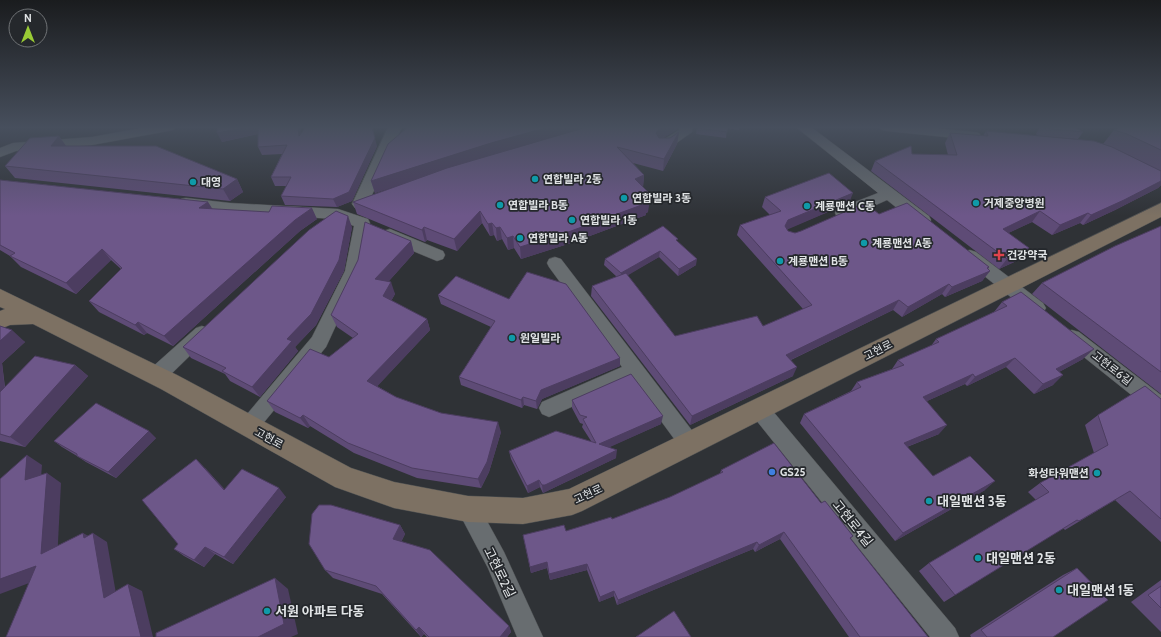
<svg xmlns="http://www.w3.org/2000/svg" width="1161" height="637" viewBox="0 0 1161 637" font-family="Cabin,'Noto Sans KR',sans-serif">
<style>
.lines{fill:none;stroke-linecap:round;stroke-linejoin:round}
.street-casing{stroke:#4c4f51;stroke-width:1}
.secondary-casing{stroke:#4c4f51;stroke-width:1}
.street{fill:#686d70;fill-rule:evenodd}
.secondary{fill:#7d7163;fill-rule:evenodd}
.wall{fill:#5e4b76}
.shaded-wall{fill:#4c3d60}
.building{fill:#6d5789;stroke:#4c3d60}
.culture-dot{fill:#0f9aa8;stroke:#25282c;stroke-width:1.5}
.health-dot{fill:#e0444e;stroke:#25282c;stroke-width:1.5}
.shop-dot{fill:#3f7fe0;stroke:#25282c;stroke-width:1.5}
.labels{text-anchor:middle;stroke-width:3.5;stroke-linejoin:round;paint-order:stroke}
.poi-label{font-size:11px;font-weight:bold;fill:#e1e4e6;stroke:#25282c;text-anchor:start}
.street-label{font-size:11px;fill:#e1e4e6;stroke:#25282c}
.near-poi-label{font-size:13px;font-weight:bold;fill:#e1e4e6;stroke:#25282c;text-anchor:start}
.near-street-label{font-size:13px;fill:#e1e4e6;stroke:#25282c}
</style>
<rect width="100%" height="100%" fill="#2f3236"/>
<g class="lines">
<defs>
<g id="street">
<polygon points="147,127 175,127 173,130 168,131 92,145 16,151 0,157 0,148 13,143 92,137"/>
<polygon points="388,127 402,127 368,204 365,208 360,209 355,208 352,204"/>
<polygon points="679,127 693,127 692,132 668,149 658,149 656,146 658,143 679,130"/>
<polygon points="796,127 811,127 929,216 931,220 929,224 923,225 917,224 887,200 849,217 843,218 837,217 835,213 837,209 878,193"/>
<polygon points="880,127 924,127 974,132 979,133 981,136 979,139 974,140 887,131 882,130"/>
<polygon points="186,198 230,203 338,209 368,219 370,223 361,271 326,347 256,432 249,435 242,432 239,426 242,420 312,337 345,271 354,226 336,219 230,213 181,207 178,203 181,199"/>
<polygon points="390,229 443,251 445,255 443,259 437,261 384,239 382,235 384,231"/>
<polygon points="970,250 976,252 1043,303 1046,308 1043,313 1037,315 1031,313 964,260 962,256 964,252"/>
<polygon points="555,257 561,259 697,437 700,444 697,451 690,453 683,451 631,380 556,414 549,417 542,414 539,408 542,402 622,367 549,267 547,263 549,259"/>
<polygon points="202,326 208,328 211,333 208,338 163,382 156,384 149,382 146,376 149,370 196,328"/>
<polygon points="1072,330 1079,332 1161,395 1161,416 1154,413 1065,342 1063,337 1065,332"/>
<polygon points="759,400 766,403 955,628 959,637 930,637 752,415 749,409 752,403"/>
<polygon points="468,498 476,501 504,552 543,637 517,637 488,568 457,509 460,501"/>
</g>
<polygon id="secondary" points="1161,203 1161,217 582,511 572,515 523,524 468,522 394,508 335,487 161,389 33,324 10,325 0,329 0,311 5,309 0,307 0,289 177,375 351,468 394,482 468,496 523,498 569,489"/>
</defs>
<use href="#street" class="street-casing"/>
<use href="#secondary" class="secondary-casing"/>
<use href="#street" class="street"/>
<use href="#secondary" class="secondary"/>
</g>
<g class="wall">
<polygon points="217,127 300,127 301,133 377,146 352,201 337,207 285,205 281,196 287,186 275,186 271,177 282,154 262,155 258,147 258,134 222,142"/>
<polygon points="697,127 740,127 739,130 727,128 726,138 696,134"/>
<polygon points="1040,127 1074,127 1083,132 1078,139 1038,136 1036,134"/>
<polygon points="1161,127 1161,185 1158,188 1115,210 1083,225 1080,223 1052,235 1032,222 1008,233 1029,248 1021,259 999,269 871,171 875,161 912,154 948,155 945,143 950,133 983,136 986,131 1103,144 1114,130"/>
<polygon points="678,129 663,138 670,138 679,132 677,144 663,171 633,163 644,175 643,187 647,197 648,212 646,213 646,215 571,243 521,259 514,248 508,250 502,239 497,241 494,235 490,236 482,223 457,251 427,240 425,242 357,214 353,202 419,178 375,193 371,181"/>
<polygon points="59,136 66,146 237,179 243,192 230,201 15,178 5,166"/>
<polygon points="0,180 208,202 212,209 317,219 300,231 173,346 147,333 144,335 99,312 89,301 121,269 111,260 76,294 21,267 10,256 0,250"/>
<polygon points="765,197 849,203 787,229 788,231 795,233 879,214 989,267 988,269 990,271 982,281 945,297 942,294 902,317 893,310 791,360 793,376 690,425 591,296 592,286 617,277 604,265 605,259 678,242 696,265 678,276 659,257 627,275 675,336 763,326 803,309 737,235 740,225 770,215 762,207"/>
<polygon points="1161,226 1161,394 1032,294 1042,283"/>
<polygon points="352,227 344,271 316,325 295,347 298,351 260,397 230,381 225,374 191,358 183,347"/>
<polygon points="411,241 414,253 388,282 395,294 391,301 427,319 430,330 377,386 396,397 441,413 501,432 489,472 481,488 417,478 354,453 310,426 308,428 275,412 267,401 329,357 353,338 337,327 331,315"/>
<polygon points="438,295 620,358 620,366 542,399 537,409 524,405 522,408 461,385 459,377 491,327 441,304"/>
<polygon points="1002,302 1083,359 1059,372 1053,385 1034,394 1006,367 967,386 965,384 927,401 939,434 907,447 933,476 985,490 895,541 800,423 804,414 851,391 857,382 892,369 898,360 931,346 936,339 994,312"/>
<polygon points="0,326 25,342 2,363 5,387 75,365 88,376 25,447 0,441"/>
<polygon points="1161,399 1161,542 1115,500 1065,530 1063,528 944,602 919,571 929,563 1036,500 1028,492 1040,483 1094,453 1085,425 1098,415"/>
<polygon points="572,400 661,424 609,447 616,458 545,492 543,493 540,487 528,493 511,459 509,451 591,441 582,427 583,424 580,423 572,408"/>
<polygon points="156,438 116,478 86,462 77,456 62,447 54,441"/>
<polygon points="205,468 224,489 286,497 233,564 215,554 204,567 184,556 174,549 178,544"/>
<polygon points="721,470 821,503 853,536 850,539 928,637 849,637 780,539 755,552 753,549 617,605 614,596 599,602 587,570 550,580 547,568 531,573 523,535 566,531 612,519 670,497 720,474"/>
<polygon points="400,525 405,534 401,542 509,626 511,632 507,637 427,637 424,634 421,637 382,594 333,578 325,570"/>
<polygon points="1077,568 1053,637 971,637 970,635 1063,575"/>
<polygon points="1161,580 1161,632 1131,602"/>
</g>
<g class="shaded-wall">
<polygon points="249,127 258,127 261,133 222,142 217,133"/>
<polygon points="298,127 300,127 302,144 299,136"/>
<polygon points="372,127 377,146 352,201 337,207 333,199"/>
<polygon points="549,127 588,127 493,155 375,193 371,181 491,143"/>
<polygon points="663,127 678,127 678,129 657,142 656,133 659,129"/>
<polygon points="679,132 677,144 663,171 664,159"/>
<polygon points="59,136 68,149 51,146"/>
<polygon points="644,175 643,187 635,179"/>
<polygon points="237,179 243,192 230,201 223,189"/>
<polygon points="1161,181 1161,185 1158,188 1115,210 1083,225 1091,215"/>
<polygon points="648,192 647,200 650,200 648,212 646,213 646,215 571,243 521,259 520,247"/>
<polygon points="853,193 849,203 784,231 785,226 788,220"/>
<polygon points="208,202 215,213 199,208"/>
<polygon points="312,208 317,219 300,231 173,346 164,336 295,220"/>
<polygon points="480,211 482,223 457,251 454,239"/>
<polygon points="1040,211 1032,222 996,239 1003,229"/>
<polygon points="1088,213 1080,223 1052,235 1060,225"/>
<polygon points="348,216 352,227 344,271 316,325 295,347 298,351 260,397 252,387"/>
<polygon points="492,223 494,235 490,236 488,224"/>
<polygon points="424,227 427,240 425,242 422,230"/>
<polygon points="500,227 502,239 497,241 496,228"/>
<polygon points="513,236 514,248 508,250 507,238"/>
<polygon points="411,241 414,253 380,291 375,279"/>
<polygon points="1029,248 1021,259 999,269 1007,259"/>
<polygon points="102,249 111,260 76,294 66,283"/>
<polygon points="660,251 659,257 620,280 621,273"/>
<polygon points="697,259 696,265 678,276 679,269"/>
<polygon points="989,267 986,272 990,271 982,281 945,297 952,287"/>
<polygon points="391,282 395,294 387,308 383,296"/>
<polygon points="949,284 942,294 902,317 908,307"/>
<polygon points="899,300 893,310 782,364 786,355"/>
<polygon points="427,319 430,330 372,392 367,381"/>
<polygon points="138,322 147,333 144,335 135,325"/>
<polygon points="12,330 25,342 2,363 7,410 0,405 0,341"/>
<polygon points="1094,349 1083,359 1046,379 1056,369"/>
<polygon points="620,358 620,366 542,399 537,409 536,401 541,390"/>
<polygon points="1015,358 1006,367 967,386 975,377"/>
<polygon points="75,365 88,376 25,447 10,437"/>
<polygon points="797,367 793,376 690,425 692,416"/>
<polygon points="973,374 965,384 916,406 923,397"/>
<polygon points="1063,375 1053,385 1034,394 1043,384"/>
<polygon points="523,397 524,405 522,408 521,400"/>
<polygon points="303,415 310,426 308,428 300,418"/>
<polygon points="663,416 661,424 599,452 599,444"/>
<polygon points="498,422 501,432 489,472 481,488 478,479"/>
<polygon points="947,425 939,434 896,451 904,443"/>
<polygon points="149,431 156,438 116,478 108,472"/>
<polygon points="617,450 616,458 545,492 543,493 542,485"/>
<polygon points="27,455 42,465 40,490 25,480"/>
<polygon points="196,459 205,468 233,498 224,490"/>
<polygon points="47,473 61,483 57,562 41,554"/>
<polygon points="539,480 540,487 528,493 527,486"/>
<polygon points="995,481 985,490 895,541 903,533"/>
<polygon points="279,488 286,497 233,564 224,557"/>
<polygon points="400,525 405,534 398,548 393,539"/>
<polygon points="784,532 780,539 755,552 759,545"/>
<polygon points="83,533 94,539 93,533 107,542 118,605 104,598 84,538"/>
<polygon points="757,542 753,549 617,605 618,600"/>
<polygon points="205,547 215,554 204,567 194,560"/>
<polygon points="547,562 547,568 531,573 530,567"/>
<polygon points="587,564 587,570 550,580 549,574"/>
<polygon points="36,566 53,574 0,594 0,579"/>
<polygon points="275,578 288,589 298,634 291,637 258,637"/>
<polygon points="128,584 142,591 153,637 141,637"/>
<polygon points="614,591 614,596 599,602 600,597"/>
<polygon points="509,626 511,632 507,637 500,637"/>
<polygon points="419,627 424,634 421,637 416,630"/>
</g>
<g class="building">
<polygon points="217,127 249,127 217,133"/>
<polygon points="258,127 298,127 299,136 306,127 372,127 375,138 349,192 333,199 281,196 291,177 271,177 287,145 258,147"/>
<polygon points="408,127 549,127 491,143 371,181 388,144"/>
<polygon points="587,127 663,127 659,129 656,133 659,138 670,138 679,132 664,159 617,147 644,175 635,179 648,192 644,194 650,200 645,201 647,203 571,231 520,247 513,236 507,238 500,227 496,228 492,223 488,224 480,211 454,239 424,227 422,230 353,202 447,168"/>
<polygon points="697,127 728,127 727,132 697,128"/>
<polygon points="1041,127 1074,127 1083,132 1043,128"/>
<polygon points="1122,127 1161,127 1161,150 1127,134 1114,130"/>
<polygon points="986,131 1094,141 1112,147 1161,171 1161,181 1124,200 1091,215 1088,213 1060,225 1040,211 1003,229 1029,248 1007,259 875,161 911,146 912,154 957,155 950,133 988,136"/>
<polygon points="59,136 51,146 156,146 237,179 223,189 5,166 30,138"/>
<polygon points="829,173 853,193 788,220 785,226 788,231 795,233 801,231 865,203 879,214 907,203 989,267 987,268 990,271 952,287 949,284 908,307 899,300 786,355 797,367 692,416 592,286 626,273 675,336 757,316 763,326 812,305 740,225 781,211 765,197"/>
<polygon points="0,180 208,202 199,208 269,212 272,206 312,208 295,220 164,336 138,322 135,325 89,301 122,268 102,249 66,283 10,256 15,253 0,245"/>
<polygon points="336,211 348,216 339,260 311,314 287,339 292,341 252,387 222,371 226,368 183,347 309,230"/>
<polygon points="365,222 411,241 375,279 391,282 383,296 427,319 367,381 396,397 441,413 498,422 487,462 478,479 412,468 348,443 303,415 300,418 267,401 310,349 329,357 358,334 331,315 358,260"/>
<polygon points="663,226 678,239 676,240 697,259 679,269 660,251 621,273 605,259"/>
<polygon points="1161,226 1161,372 1042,283 1115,246"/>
<polygon points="527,272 566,284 620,358 541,390 536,401 523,397 521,400 459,377 495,321 438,295 456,276 509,299"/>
<polygon points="1021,292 1094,349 1056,369 1063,375 1043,384 1015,358 975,377 973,374 923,397 947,425 904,443 933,476 970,456 995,481 903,533 804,414 861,387 857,382 904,365 898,360 939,342 936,339 1007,306 1002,302"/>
<polygon points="0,326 12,330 0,341"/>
<polygon points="35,356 75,365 10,437 0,434 0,392"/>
<polygon points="631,374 663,416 599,444 617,450 545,485 542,485 539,480 527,486 509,451 556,431 596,443 583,419 587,417 580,415 572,400"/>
<polygon points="1145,386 1161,399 1161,519 1130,491 1079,521 1077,520 955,595 929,563 1049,492 1040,483 1108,445 1098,415"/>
<polygon points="96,403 149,431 108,472 77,456 77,454 54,441"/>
<polygon points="774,443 821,503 825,501 853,536 850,538 928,637 860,637 784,532 759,545 757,542 618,600 614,591 600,597 587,564 549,574 547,562 530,567 523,535 564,525 566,531 611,517 612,519 670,497 723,472 721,470"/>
<polygon points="27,455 25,480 47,473 41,554 83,533 84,538 93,533 104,598 128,584 141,637 6,637 36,566 0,579 0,479"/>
<polygon points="196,459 224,490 242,469 279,488 224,557 205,547 194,560 174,549 178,544 142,500"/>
<polygon points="319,505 331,505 400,525 393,539 430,550 509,626 500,637 429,637 419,627 416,630 376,586 325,570 309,544 312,514"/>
<polygon points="1077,568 1108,600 1053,637 987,637 981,630"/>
<polygon points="275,578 284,624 258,637 156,637 156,633"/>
<polygon points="1161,586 1161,608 1148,595"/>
<polygon points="674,611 691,637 636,637"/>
</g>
<linearGradient id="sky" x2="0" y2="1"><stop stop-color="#1a1c1e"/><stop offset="0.59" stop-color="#474f5d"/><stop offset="1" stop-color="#474f5d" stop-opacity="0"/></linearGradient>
<rect width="1161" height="216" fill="url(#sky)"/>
<g class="culture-dot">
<circle cx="535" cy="179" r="4"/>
<circle cx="193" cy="182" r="4"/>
<circle cx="624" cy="198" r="4"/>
<circle cx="976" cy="203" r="4"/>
<circle cx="500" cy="205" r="4"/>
<circle cx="807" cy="206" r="4"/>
<circle cx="572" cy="220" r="4"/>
<circle cx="520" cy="238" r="4"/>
<circle cx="864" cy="243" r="4"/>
<circle cx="780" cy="261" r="4"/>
<circle cx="512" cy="338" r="4"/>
<circle cx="1097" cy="473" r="4"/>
<circle cx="929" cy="501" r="4"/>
<circle cx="978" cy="558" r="4"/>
<circle cx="1059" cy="590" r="4"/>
<circle cx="267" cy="611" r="4"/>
</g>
<path class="health-dot" d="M997 249h4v4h4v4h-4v4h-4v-4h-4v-4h4z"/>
<circle class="shop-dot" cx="772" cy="472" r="4"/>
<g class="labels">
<g class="poi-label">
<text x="543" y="183">연합빌라 2동</text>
<text x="201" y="186">대영</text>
<text x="632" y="202">연합빌라 3동</text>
<text x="984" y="207">거제중앙병원</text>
<text x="508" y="209">연합빌라 B동</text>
<text x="815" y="210">계룡맨션 C동</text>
<text x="580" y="224">연합빌라 1동</text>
<text x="528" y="242">연합빌라 A동</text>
<text x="872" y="247">계룡맨션 A동</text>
<text x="1007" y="259">건강약국</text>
<text x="788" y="265">계룡맨션 B동</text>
<text x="520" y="342">원일빌라</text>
<text x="780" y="476">GS25</text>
<text x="1089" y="477" text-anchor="end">화성타워맨션</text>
</g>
<g class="street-label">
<text transform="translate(878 350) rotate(-27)" y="4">고현로</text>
<text transform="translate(1112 368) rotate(38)" y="4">고현로6길</text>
<text transform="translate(269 438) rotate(29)" y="4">고현로</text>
<text transform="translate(588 494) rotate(-25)" y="4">고현로</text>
</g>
<g class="near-poi-label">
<text x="937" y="506">대일맨션 3동</text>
<text x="986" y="563">대일맨션 2동</text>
<text x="1067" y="595">대일맨션 1동</text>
<text x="275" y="616">서원 아파트 다동</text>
</g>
<g class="near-street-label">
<text transform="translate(853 523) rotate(51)" y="5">고현로4길</text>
<text transform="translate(500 572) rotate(64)" y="5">고현로2길</text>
</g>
</g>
<g transform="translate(28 28)"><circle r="19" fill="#25282c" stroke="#707376"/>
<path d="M0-3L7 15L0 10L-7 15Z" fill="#99cb35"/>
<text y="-6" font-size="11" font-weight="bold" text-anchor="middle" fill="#e1e4e6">N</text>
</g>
</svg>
